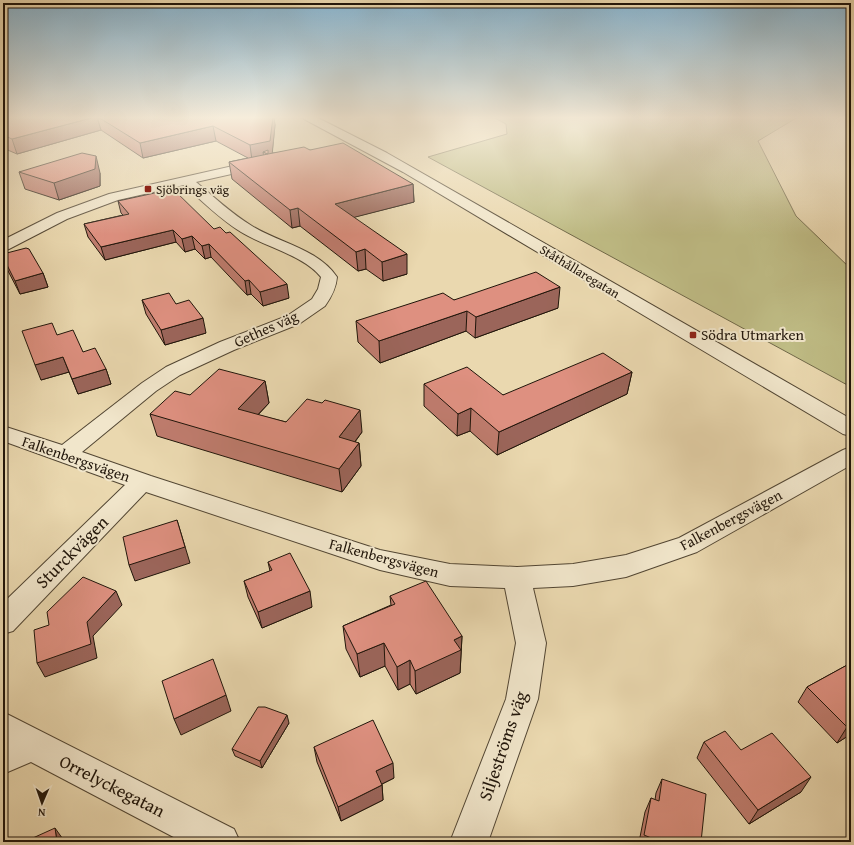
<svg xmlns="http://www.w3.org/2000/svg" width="854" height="845" viewBox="0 0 854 845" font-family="'Gentium Book Plus',serif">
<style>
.green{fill:#bfbc85;stroke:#706848}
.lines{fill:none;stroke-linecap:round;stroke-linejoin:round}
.minor-casing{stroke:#524633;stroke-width:2}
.minor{fill:#f1e6cb;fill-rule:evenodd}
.wall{fill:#bf7c6e;stroke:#20150a}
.shaded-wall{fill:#9b655a;stroke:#20150a}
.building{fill:#de9080;stroke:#20150a}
.poi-dot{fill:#8f2418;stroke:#f1e6cb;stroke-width:1.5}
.labels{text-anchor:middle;stroke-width:4;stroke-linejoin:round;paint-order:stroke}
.far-poi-label{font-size:13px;fill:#20150a;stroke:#f1e6cb;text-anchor:start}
.far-street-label{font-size:13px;fill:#20150a;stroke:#f1e6cb}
.street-label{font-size:15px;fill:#20150a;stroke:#f1e6cb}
.poi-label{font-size:15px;fill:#20150a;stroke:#f1e6cb;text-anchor:start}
.near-street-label{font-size:18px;fill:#20150a;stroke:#f1e6cb}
</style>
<rect width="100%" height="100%" fill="#ead8af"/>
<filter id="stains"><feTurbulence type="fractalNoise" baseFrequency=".005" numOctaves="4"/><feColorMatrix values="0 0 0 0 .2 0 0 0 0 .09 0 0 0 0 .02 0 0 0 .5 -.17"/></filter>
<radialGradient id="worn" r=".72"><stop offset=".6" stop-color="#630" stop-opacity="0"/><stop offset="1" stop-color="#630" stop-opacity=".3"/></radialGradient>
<polygon class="green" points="493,117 798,117 758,141 796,216 851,269 851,387 428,157 507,134 506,124"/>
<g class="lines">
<defs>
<g id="minor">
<polygon points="303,117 316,117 387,153 851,419 851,436 843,434 403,172 304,119"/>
<path d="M259,160L263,161L265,164L263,167L196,182C214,197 232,214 252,226C280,243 318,249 337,277C336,288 332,296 325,306L299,324L234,350L180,375L156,391L82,452L151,476L380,550L450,564L517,567L573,564L626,555L679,538L843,450L851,447V465L697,552L626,577L573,586L533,588L546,643L538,699L488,842H450L506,699L516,643L505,588L450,586L380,570L146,492L13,631L3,634V603L125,485L3,441V426L62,445L142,383L166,367L220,342L287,316L312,299L318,289L321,277C303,255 265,247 241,232C220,219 202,201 184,185L118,200L67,219L9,249L3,251V240L57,213L109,194Z"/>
<polygon points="3,712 234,829 240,842 183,842 31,762 3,774"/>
</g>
</defs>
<use href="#minor" class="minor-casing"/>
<use href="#minor" class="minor"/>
</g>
<g class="wall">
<polygon points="3,117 273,117 275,125 272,153 310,150 413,184 414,202 354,217 407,274 383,281 366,269 358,271 300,226 292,228 232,179 229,162 248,158 216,141 143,158 101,130 17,154 3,148"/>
<polygon points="19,172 100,173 100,186 59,200 25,189"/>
<polygon points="118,201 214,229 289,298 263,306 251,294 247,295 211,257 205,259 195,249 185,252 176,242 105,260 88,237 84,224 123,215 121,213"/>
<polygon points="3,254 43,273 48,287 20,294 6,267 3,258"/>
<polygon points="142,300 176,304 206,333 165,345 146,314"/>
<polygon points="454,300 558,308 475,338 466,331 380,363 358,342 356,321"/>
<polygon points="57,335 83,352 106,369 111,384 78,394 69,372 41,380"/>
<polygon points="632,372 627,394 497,455 470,431 457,436 424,406 424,384 503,395"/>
<polygon points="265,381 269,403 258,415 286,422 362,432 355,442 359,443 361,466 342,492 157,436 150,414 190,395"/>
<polygon points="268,562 312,607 262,628 248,597 244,581 270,571"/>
<polygon points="390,596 462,636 460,673 416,694 410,684 398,690 385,666 360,677 346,649 343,626 391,605"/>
<polygon points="849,664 851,734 837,743 798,702 807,687"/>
<polygon points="289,723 262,768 235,756 232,749"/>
<polygon points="704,742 801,792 749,824 697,758"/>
<polygon points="314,747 394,778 382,784 383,800 341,821 317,762"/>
<polygon points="662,779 701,842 639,842 645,812 651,798 655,800 656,793"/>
</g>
<g class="shaded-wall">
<polygon points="95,117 97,117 101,130 17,154 12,139"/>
<polygon points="273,117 274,117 275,125 272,156 263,152 264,158 252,161 250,145"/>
<polygon points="213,126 216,141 143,158 140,143"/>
<polygon points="96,156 100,173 100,186 59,200 54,183"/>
<polygon points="413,184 414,202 336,222 335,204"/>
<polygon points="298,208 300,226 292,228 290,210"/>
<polygon points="173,230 176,242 105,260 101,247"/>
<polygon points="192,236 195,249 185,252 182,239"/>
<polygon points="209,244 211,257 205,259 202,246"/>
<polygon points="365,249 366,269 358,271 356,252"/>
<polygon points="407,254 407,274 383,281 382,262"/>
<polygon points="43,273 48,287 20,294 15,281"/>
<polygon points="249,280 251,294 247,295 245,281"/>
<polygon points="287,284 289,298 263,306 260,292"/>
<polygon points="560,287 558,308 475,338 476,317"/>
<polygon points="467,311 466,331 380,363 379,341"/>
<polygon points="203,318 206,333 165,345 161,330"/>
<polygon points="63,357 69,372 41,380 35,365"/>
<polygon points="106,369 111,384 78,394 72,379"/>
<polygon points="632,372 627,394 497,455 499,432"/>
<polygon points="265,381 269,403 242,431 238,409"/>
<polygon points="471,408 470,431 457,436 458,414"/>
<polygon points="360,410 362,432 341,460 339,437"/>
<polygon points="359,443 361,466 342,492 339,469"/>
<polygon points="177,520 190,563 135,581 129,565"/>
<polygon points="116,591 122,605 93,636 97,658 45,677 37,663 87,622"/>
<polygon points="310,591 312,607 262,628 258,612"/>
<polygon points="462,636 460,673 416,694 415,671 454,640"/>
<polygon points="384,643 385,666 360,677 357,654"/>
<polygon points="410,660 410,684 398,690 397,667"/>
<polygon points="226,695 231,711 181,735 174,719"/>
<polygon points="287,715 289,723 262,768 260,761"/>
<polygon points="851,725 851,734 837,743 847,727"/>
<polygon points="393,763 394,778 378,786 376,771"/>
<polygon points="811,777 801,792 749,824 758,810"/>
<polygon points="382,785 383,800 341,821 338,807"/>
<polygon points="55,828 65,842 57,842"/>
</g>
<g class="building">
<polygon points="3,117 95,117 12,139 3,135"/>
<polygon points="98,117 273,117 270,141 250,145 213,126 140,143"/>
<polygon points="343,143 413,184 335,204 407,254 382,262 365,249 356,252 298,208 290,210 229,162 268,154 263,152 268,150 268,154 304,147 310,150"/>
<polygon points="82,153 96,156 95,169 54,183 19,172"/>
<polygon points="173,189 214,229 220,227 226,233 230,232 287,284 260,292 249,280 245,281 209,244 202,246 192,236 182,239 173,230 101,247 84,224 129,214 118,201"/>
<polygon points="26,248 29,249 43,273 15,281 3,257 3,254"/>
<polygon points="536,272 560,287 476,317 467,311 379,341 356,321 443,293 454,300"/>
<polygon points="169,293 176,304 189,300 203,318 161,330 142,300"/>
<polygon points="52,323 57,335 73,330 83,352 95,348 106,369 72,379 63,357 35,365 22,331"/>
<polygon points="603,353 632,372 499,432 471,408 458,414 424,384 467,367 503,395"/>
<polygon points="219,369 265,381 238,409 286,422 307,399 322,403 325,400 360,410 339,437 359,443 339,469 150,414 175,391 190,395"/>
<polygon points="177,520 185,547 129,565 123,537"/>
<polygon points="290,553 310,591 258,612 244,581 272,570 268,562"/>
<polygon points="83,577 116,591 87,622 91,644 37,663 34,630 49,625 47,612"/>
<polygon points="426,581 462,636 454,640 461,650 415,671 410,660 397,667 384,643 357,654 343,626 395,604 390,596"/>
<polygon points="213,659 226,695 174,719 162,681"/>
<polygon points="849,664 851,666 851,725 847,727 807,687"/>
<polygon points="258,707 265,707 287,715 260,761 232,749"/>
<polygon points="373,720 393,763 376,771 382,785 338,807 314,747"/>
<polygon points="725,731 741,750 772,733 811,777 758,810 704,742"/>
<polygon points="662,779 706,794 701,842 661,842 644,835 651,798 659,801"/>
<polygon points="55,828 57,842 24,842"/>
</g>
<linearGradient id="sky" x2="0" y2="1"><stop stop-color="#88b6d2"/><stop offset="0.5" stop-color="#f6eddb"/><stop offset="1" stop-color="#f6eddb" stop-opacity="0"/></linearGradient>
<rect width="854" height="235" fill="url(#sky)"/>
<g class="poi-dot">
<rect x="144" y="185" width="8" height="8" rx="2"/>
<rect x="689" y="331" width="8" height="8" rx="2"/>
</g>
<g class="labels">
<g class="far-poi-label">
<text x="156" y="194">Sjöbrings väg</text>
</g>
<g class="far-street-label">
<text transform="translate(580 271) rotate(31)" y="5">Ståthållaregatan</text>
</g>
<g class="street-label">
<text transform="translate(266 329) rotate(-24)" y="5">Gethes väg</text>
<text transform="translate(76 459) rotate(19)" y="5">Falkenbergsvägen</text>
<text transform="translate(731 520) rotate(-28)" y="5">Falkenbergsvägen</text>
<text transform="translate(384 558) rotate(15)" y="5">Falkenbergsvägen</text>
</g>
<g class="poi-label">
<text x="701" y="340">Södra Utmarken</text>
</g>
<g class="near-street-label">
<text transform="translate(72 552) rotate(-45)" y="6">Sturckvägen</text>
<text transform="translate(503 746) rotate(-71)" y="6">Siljeströms väg</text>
<text transform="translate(112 786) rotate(27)" y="6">Orrelyckegatan</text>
</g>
</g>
<rect width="854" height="845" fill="none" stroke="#ead8af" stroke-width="16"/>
<rect x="4" y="4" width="846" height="837" fill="none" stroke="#20150a" stroke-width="2"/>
<rect x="8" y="8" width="838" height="829" fill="none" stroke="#20150a"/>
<g transform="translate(42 803) rotate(182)" stroke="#f1e6cb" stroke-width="3" paint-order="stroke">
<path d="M0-3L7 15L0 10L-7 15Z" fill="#20150a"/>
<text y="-6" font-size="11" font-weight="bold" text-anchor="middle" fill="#20150a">N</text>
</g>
<rect width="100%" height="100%" filter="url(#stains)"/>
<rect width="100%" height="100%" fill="url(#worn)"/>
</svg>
